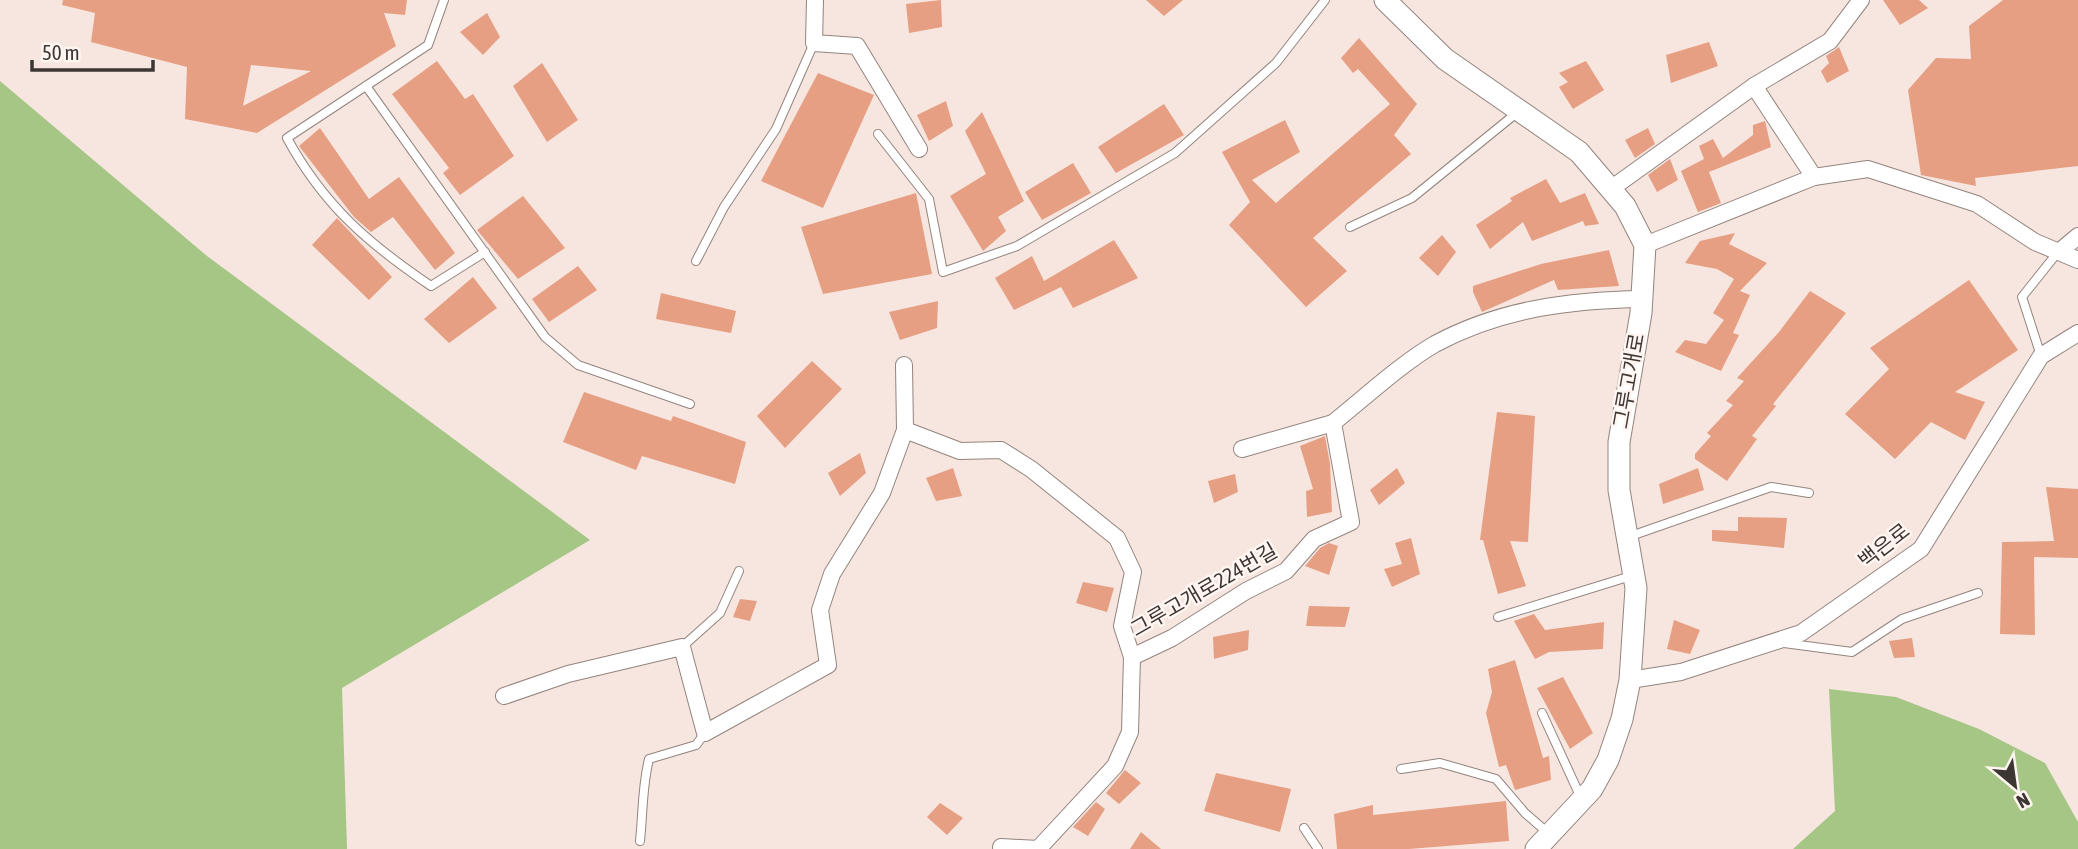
<svg xmlns="http://www.w3.org/2000/svg" width="2078" height="849" viewBox="0 0 2078 849" font-family="'Asap Condensed','Noto Sans KR',sans-serif">
<style>
.forest{fill:#a6c685}
.building{fill:#e69f82;fill-rule:evenodd}
.lines{fill:none;stroke-linecap:round;stroke-linejoin:round}
.lane-casing{stroke:#93847e;stroke-width:10}
.street-casing{stroke:#93847e;stroke-width:18}
.secondary-casing{stroke:#93847e;stroke-width:23}
.lane{stroke:#fff;stroke-width:8}
.street{stroke:#fff;stroke-width:16}
.secondary{stroke:#fff;stroke-width:21}
.labels{text-anchor:middle;stroke-width:5;stroke-linejoin:round;paint-order:stroke}
.street-label{font-size:21px;fill:#3d3734;stroke:#fff5f1}
</style>
<rect width="100%" height="100%" fill="#f7e6e0"/>
<g class="forest">
<polygon points="0,81 207,256 590,540 342,688 347,849 0,849"/>
<polygon points="1829,689 1896,697 1979,729 2045,763 2078,822 2078,849 1793,849 1835,811"/>
</g>
<g class="building">
<path d="M63,0H407L405,15L384,13L396,46L257,133L185,119L187,67L91,42L95,13L62,5ZM251,65L311,71L243,106Z"/>
<polygon points="941,0 942,27 909,33 906,4"/>
<polygon points="1146,0 1183,0 1164,16"/>
<polygon points="1883,0 1919,0 1928,8 1900,25"/>
<polygon points="2003,0 2078,0 2078,166 1975,178 1976,186 1921,175 1908,90 1936,58 1971,59 1969,26"/>
<polygon points="487,13 500,37 483,55 460,32"/>
<polygon points="1359,38 1417,104 1394,135 1411,154 1313,238 1347,271 1306,307 1229,225 1250,202 1222,152 1285,120 1300,152 1252,180 1276,203 1390,104 1358,69 1353,73 1341,58"/>
<polygon points="1709,42 1718,66 1671,83 1666,55"/>
<polygon points="1839,47 1849,71 1827,83 1821,71 1829,63 1826,56"/>
<polygon points="437,61 465,99 473,94 514,156 460,195 443,173 449,168 392,94"/>
<polygon points="1586,61 1604,90 1573,109 1559,87 1568,82 1559,73"/>
<polygon points="542,63 578,120 547,142 513,86"/>
<polygon points="818,73 874,95 823,208 761,181"/>
<polygon points="946,101 953,126 929,141 917,115"/>
<polygon points="1164,104 1184,135 1116,173 1098,147"/>
<polygon points="982,112 1024,201 998,217 1006,231 983,251 950,196 986,174 965,131"/>
<polygon points="1765,121 1771,147 1709,172 1721,203 1698,212 1681,171 1704,159 1699,146 1713,139 1723,158 1753,135 1753,125"/>
<polygon points="320,128 369,199 399,177 455,253 435,270 393,217 371,232 354,217 299,146"/>
<polygon points="1648,128 1655,144 1635,158 1625,140"/>
<polygon points="1670,159 1678,180 1657,192 1648,175"/>
<polygon points="1073,163 1091,193 1042,220 1025,192"/>
<polygon points="1546,179 1560,203 1585,193 1599,224 1585,226 1583,221 1532,241 1523,222 1490,249 1476,225 1512,201 1510,198"/>
<polygon points="916,193 932,274 823,294 801,227"/>
<polygon points="523,196 565,248 518,279 477,230"/>
<polygon points="337,218 392,277 369,300 312,245"/>
<polygon points="1735,233 1729,244 1767,263 1740,291 1750,295 1733,333 1739,335 1721,371 1675,352 1685,340 1706,344 1724,320 1713,313 1734,279 1717,269 1685,263 1700,241"/>
<polygon points="1442,235 1456,252 1438,276 1419,258"/>
<polygon points="1114,240 1138,278 1073,308 1061,287 1014,310 995,278 1032,256 1044,281"/>
<polygon points="1609,250 1619,286 1558,290 1554,280 1482,312 1473,292 1473,286 1541,264"/>
<polygon points="578,266 597,290 549,322 532,299"/>
<polygon points="473,277 497,308 449,343 424,319"/>
<polygon points="1969,280 2018,350 1955,392 1985,402 1965,440 1931,422 1895,459 1845,414 1889,369 1870,348"/>
<polygon points="1810,291 1846,313 1773,404 1776,406 1752,436 1757,439 1727,481 1695,459 1695,454 1711,436 1707,433 1733,405 1726,401 1744,381 1737,378 1779,332"/>
<polygon points="661,293 736,311 731,333 656,319"/>
<polygon points="938,301 937,328 900,340 889,312"/>
<polygon points="812,361 842,389 785,448 757,416"/>
<polygon points="584,392 671,421 673,416 746,442 735,484 642,456 636,470 563,442"/>
<polygon points="1497,412 1535,416 1528,542 1510,541 1526,586 1498,594 1483,540 1480,540"/>
<polygon points="1325,436 1330,464 1332,512 1307,517 1306,491 1313,489 1300,446"/>
<polygon points="860,453 866,473 840,496 828,473"/>
<polygon points="953,468 962,496 936,501 926,478"/>
<polygon points="1397,468 1405,483 1379,505 1370,490"/>
<polygon points="1698,468 1704,490 1663,504 1659,484"/>
<polygon points="1235,474 1238,492 1214,503 1208,481"/>
<polygon points="2046,487 2078,489 2078,558 2034,557 2035,635 2000,634 2002,542 2054,541"/>
<polygon points="1738,517 1787,518 1784,548 1712,541 1712,530 1738,531"/>
<polygon points="1411,538 1420,574 1392,587 1384,569 1402,564 1395,543"/>
<polygon points="1329,543 1338,546 1329,575 1305,566 1320,548"/>
<polygon points="1083,582 1114,588 1107,612 1076,603"/>
<polygon points="740,599 757,601 750,621 733,617"/>
<polygon points="1309,606 1350,607 1345,627 1306,626"/>
<polygon points="1534,614 1545,630 1604,622 1603,649 1549,652 1535,659 1514,621"/>
<polygon points="1674,620 1700,630 1690,654 1667,649"/>
<polygon points="1249,630 1248,650 1214,659 1213,637"/>
<polygon points="1912,638 1915,657 1894,658 1889,641"/>
<polygon points="1515,660 1543,758 1549,756 1551,780 1515,790 1506,765 1499,767 1486,713 1492,692 1488,669"/>
<polygon points="1563,677 1593,733 1570,749 1537,688"/>
<polygon points="1125,770 1141,783 1119,804 1106,793"/>
<polygon points="1216,773 1291,789 1280,832 1204,811"/>
<polygon points="1506,801 1509,841 1409,849 1337,849 1334,814 1373,805 1373,815"/>
<polygon points="1096,802 1105,809 1088,836 1073,827"/>
<polygon points="940,803 963,818 947,835 927,817"/>
<polygon points="1141,832 1161,849 1130,849"/>
</g>
<g class="lines">
<defs>
<g id="lane">
<path d="M444,0L428,45L287,138C324,206 369,244 431,286L485,252"/>
<polyline points="366,86 545,337 578,365 690,404"/>
<polyline points="878,134 929,199 943,272 1017,246 1175,153 1276,63 1325,0"/>
<polyline points="1350,227 1412,198 1519,111"/>
<polyline points="696,261 724,207 776,129 814,43"/>
<polyline points="2041,356 2022,297 2058,252"/>
<polyline points="1628,537 1771,487 1809,493"/>
<polyline points="1498,617 1631,576"/>
<polyline points="1784,643 1852,652 1902,619 1978,593"/>
<polyline points="682,647 720,613 739,571"/>
<polyline points="1542,713 1581,798"/>
<polyline points="1401,769 1440,763 1496,779 1525,813 1548,833"/>
<polyline points="1304,828 1318,849"/>
<path d="M640,841C643,813 642,787 649,759L696,745L705,733"/>
</g>
<g id="street">
<polyline points="815,0 814,43 857,46 919,149"/>
<polyline points="1754,86 1814,177"/>
<polyline points="1612,188 1754,86 1830,41 1861,0"/>
<polyline points="1645,245 1814,177 1868,169 1977,204 2035,242 2078,260"/>
<polyline points="2059,252 2078,236"/>
<polyline points="905,430 960,451 1001,450 1031,469 1117,538 1133,572 1122,626 1132,657"/>
<polyline points="1242,449 1333,423"/>
<polyline points="1630,680 1681,672 1801,633 1921,549 2041,356 2078,333"/>
<polyline points="504,696 568,674 682,647 705,733 828,665 820,610 832,574 882,493 905,430 904,365"/>
<path d="M1001,847L1038,849L1115,766L1130,732L1132,657L1172,638L1246,591L1286,571L1314,539L1351,522L1333,423C1363,399 1402,363 1435,344C1500,309 1570,300 1643,299"/>
</g>
<polyline id="secondary" points="1385,0 1445,59 1579,152 1625,206 1645,245 1641,313 1619,442 1619,490 1636,588 1630,680 1622,719 1608,760 1592,789 1536,849"/>
</defs>
<use href="#lane" class="lane-casing"/>
<use href="#street" class="street-casing"/>
<use href="#secondary" class="secondary-casing"/>
<use href="#lane" class="lane"/>
<use href="#street" class="street"/>
<use href="#secondary" class="secondary"/>
</g>
<g class="labels">
<g class="street-label">
<text transform="translate(1629 381) rotate(-80)" y="7">그루고개로</text>
<text transform="translate(1884 546) rotate(-38)" y="7">백은로</text>
<text transform="translate(1204 590) rotate(-30)" y="7">그루고개로224번길</text>
</g>
</g>
<g transform="translate(2015 786) rotate(151)" stroke="#fff5f1" stroke-width="5" paint-order="stroke">
<path d="M0-5L12 26L0 18L-12 26Z" fill="#3d3734"/>
<text y="-10" font-size="19" font-weight="bold" text-anchor="middle" fill="#3d3734">N</text>
</g>
<path d="M32 60v10h121v-10" fill="none" stroke="#3d3734" stroke-width="3.5"/>
<text x="42" y="60" font-size="21" fill="#3d3734" stroke="#fff5f1" stroke-width="5" paint-order="stroke">50 m</text>
</svg>
